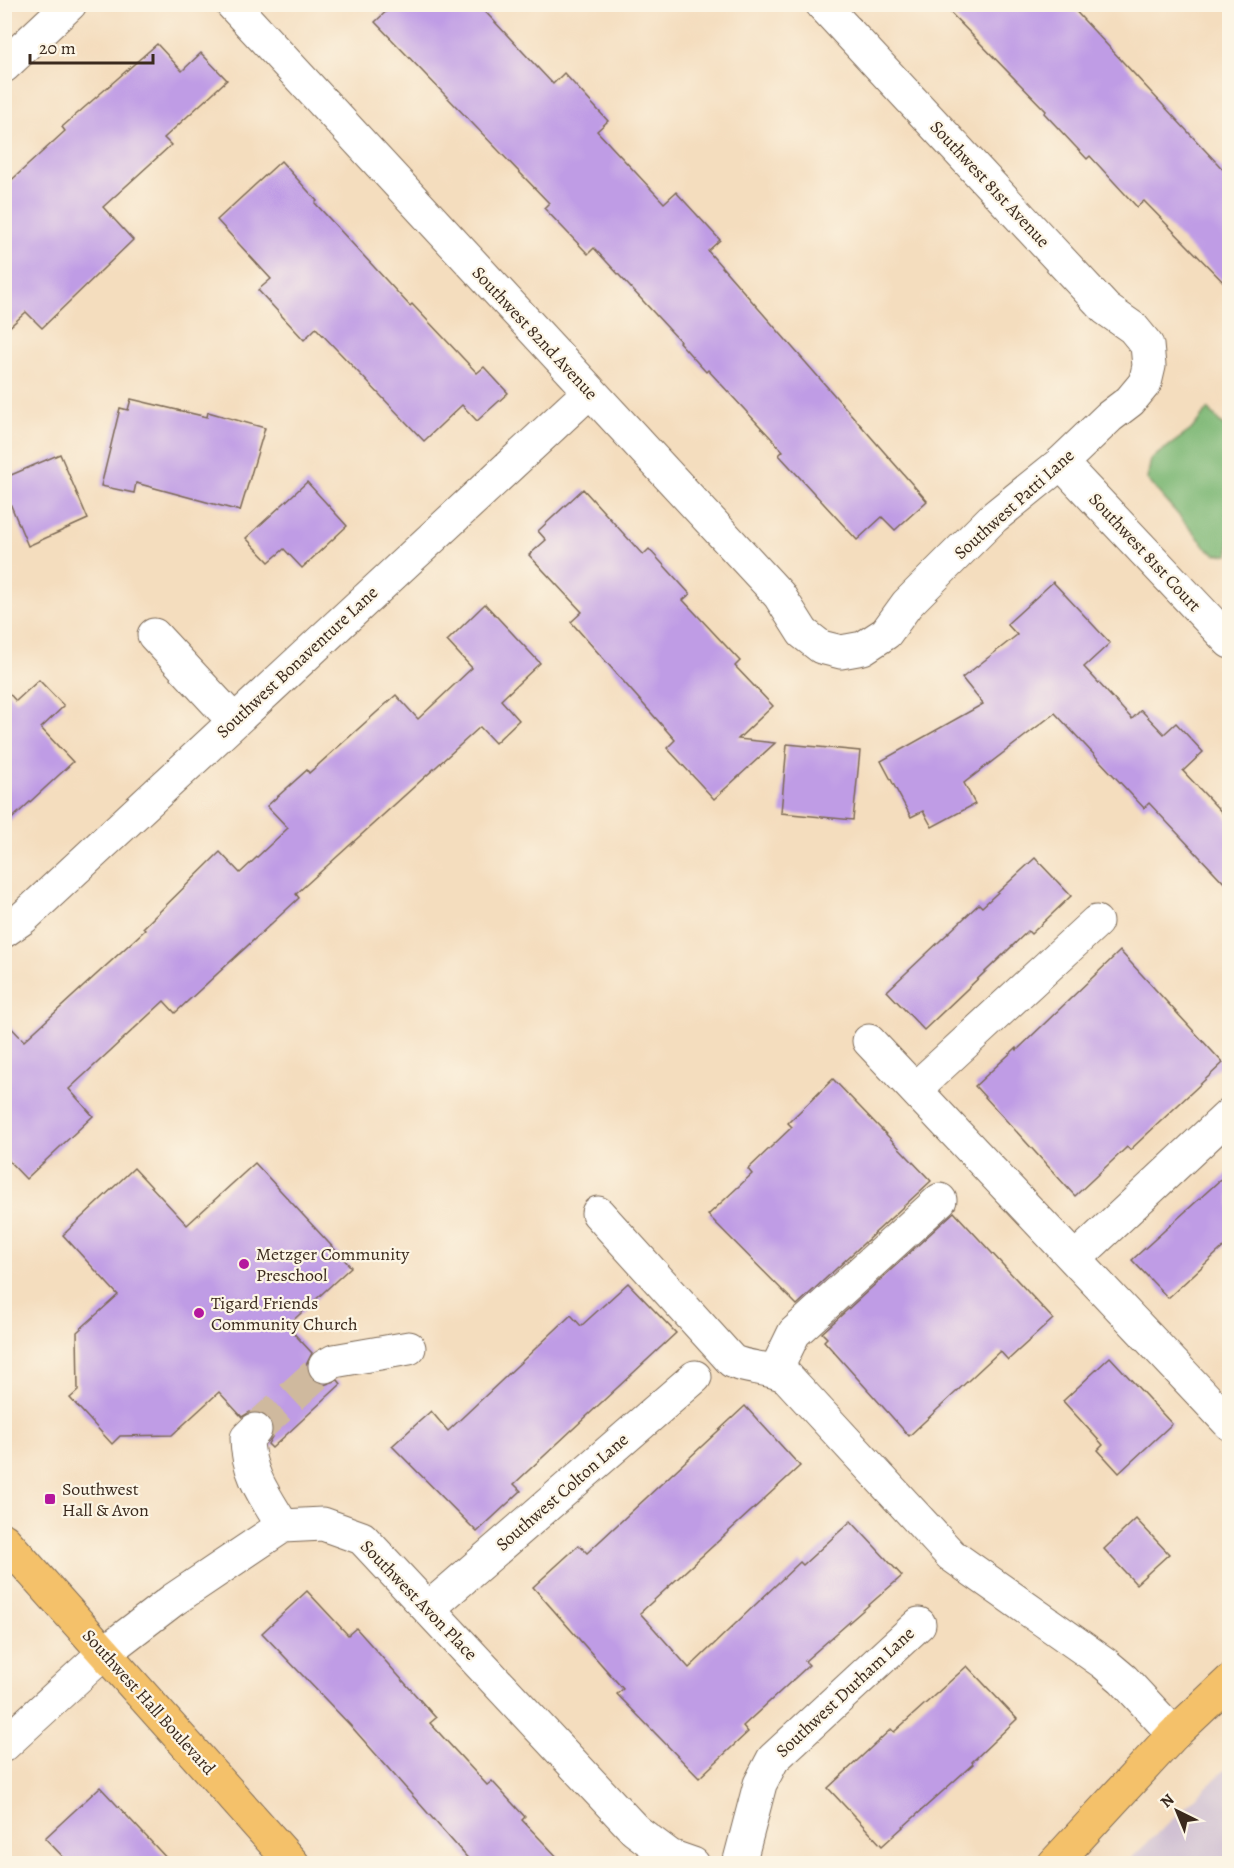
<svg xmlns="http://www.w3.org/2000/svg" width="1234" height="1868" viewBox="0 0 1234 1868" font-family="Alegreya,serif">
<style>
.industrial{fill:#cebed2}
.forest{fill:#80b978;stroke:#5e724b;stroke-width:1.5}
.building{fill:#bf9ce5}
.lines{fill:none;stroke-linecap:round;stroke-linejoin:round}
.minor-tunnel{stroke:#cfb99e;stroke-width:33;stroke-dasharray:33 16;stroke-linecap:butt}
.minor-casing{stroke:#7c6956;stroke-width:35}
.major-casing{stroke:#7c6956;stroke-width:35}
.minor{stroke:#fff;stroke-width:33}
.major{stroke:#f4c16b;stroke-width:33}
.poi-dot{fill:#b5179e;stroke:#fcf5e5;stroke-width:2}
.labels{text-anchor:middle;stroke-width:4.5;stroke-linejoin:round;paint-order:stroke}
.street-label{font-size:18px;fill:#3b2a1e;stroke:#fcf5e5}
.poi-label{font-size:18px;fill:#3b2a1e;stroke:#fcf5e5;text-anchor:start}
</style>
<rect width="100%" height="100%" fill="#fcf5e5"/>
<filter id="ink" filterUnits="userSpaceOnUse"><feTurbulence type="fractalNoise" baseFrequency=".0167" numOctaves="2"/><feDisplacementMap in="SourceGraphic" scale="12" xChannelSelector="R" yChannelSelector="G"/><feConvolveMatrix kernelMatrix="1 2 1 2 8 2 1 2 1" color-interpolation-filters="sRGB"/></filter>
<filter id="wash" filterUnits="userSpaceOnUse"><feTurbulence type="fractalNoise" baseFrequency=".008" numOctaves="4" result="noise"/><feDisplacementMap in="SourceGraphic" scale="24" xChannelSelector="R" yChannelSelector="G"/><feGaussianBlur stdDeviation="1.35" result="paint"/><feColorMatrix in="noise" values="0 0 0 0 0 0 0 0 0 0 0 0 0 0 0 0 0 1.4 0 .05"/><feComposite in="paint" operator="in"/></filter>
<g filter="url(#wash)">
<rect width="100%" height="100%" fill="#f4ddbe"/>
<polygon class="industrial" points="1229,1766 1229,1863 1126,1863"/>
<polygon class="forest" points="1208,409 1229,432 1229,555 1216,554 1208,549 1147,479 1151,459 1191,430"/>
<g id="blocks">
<g class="building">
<polygon points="394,4 478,4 553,84 564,73 608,121 597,131 664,203 676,192 720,240 708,251 927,501 895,530 882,517 857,540 779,455 783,451 708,370 706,372 679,342 680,341 594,248 588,254 544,208 549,203 375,22"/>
<polygon points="942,4 1069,4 1230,177 1230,289 1144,201 1137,207 1090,156 1087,159 1044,113 1046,111"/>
<polygon points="157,44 182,71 201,53 227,80 164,138 171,145 103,207 133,240 42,328 26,312 4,332 4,187 65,131 62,127"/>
<polygon points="281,161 317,201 315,203 410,306 412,304 477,373 484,367 508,393 477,421 462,405 424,441 316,328 304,340 258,290 271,279 217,220"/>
<polygon points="131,399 207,417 208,412 265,428 240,511 136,483 134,493 101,486 120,408 128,410"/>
<polygon points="60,454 88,519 28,546 4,489 4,478"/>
<polygon points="307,482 347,526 302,568 284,549 269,562 246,538"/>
<polygon points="583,489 643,555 649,549 690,594 683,600 740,661 735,666 773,706 738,739 775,743 714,799 667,748 675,740 571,622 582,612 529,555 546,540 538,531"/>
<polygon points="1053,582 1110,643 1084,667 1132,719 1141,710 1164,734 1176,723 1203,752 1183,771 1230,821 1230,889 1149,803 1144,808 1055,713 964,783 975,804 932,827 923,811 911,817 881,761 983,704 962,678 1017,635 1007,624"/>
<polygon points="485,604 540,663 501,700 519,720 495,743 480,727 296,894 299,898 175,1013 164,1001 69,1089 93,1116 26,1179 4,1156 4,1020 24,1041 145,930 143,928 220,852 240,873 288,828 267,806 307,770 309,773 396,695 418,719 472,668 447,641"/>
<polygon points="39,680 64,706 41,728 73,762 4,826 4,688 16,701"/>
<polygon points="787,744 860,751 853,820 781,813"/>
<polygon points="1035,858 1071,896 1031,934 1028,931 924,1030 887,991 979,904 982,907"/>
<polygon points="1120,951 1223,1063 1130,1150 1127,1147 1075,1196 975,1086 1016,1048 1017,1050"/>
<polygon points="833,1079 931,1181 797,1305 708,1215 752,1174 748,1169 792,1127 788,1123"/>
<polygon points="255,1163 351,1267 287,1326 312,1353 306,1365 309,1376 315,1382 324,1385 338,1380 341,1384 272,1448 268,1444 273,1435 273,1426 269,1417 259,1412 250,1412 242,1417 219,1392 172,1435 120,1436 112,1444 70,1398 78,1391 77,1332 118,1295 63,1235 134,1168 187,1225"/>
<polygon points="1230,1171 1230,1241 1168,1298 1132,1260"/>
<polygon points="954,1212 1053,1319 1008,1360 1000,1351 909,1436 824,1341 827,1338 822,1333"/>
<polygon points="628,1283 676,1333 514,1484 521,1491 477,1532 392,1446 431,1411 448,1431 571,1315 581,1326"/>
<polygon points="1110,1357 1172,1424 1119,1473 1098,1450 1103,1445 1063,1401"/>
<polygon points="745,1406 800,1466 640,1613 689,1668 800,1562 803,1565 851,1521 902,1576 805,1661 809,1665 743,1726 748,1732 699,1778 617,1694 623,1689 533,1587 579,1545 587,1553"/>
<polygon points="1136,1519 1169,1554 1136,1584 1104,1549"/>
<polygon points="307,1591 348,1635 356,1628 436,1718 430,1723 487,1785 492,1781 525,1817 522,1820 563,1863 472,1863 350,1725 262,1633"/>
<polygon points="967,1666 1017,1719 972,1762 973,1764 882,1846 828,1788 891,1729 894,1732"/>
<polygon points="100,1787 171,1863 69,1863 45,1838"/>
</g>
</g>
</g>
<g filter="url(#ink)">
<use href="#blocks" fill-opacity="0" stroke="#7c6956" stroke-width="1.5"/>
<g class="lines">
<polyline class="minor-tunnel" points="255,1430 325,1366"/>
<defs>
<g id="minor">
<polyline points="232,4 779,595 803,633 821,647 841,652 863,648 886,633 907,604 993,518 1061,463 1109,417 1130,401 1145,383 1149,366 1147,345 1133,328 1106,309 822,4"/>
<polyline points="4,66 70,4"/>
<polyline points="1061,463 1230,642"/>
<polyline points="154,635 234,721"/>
<polyline points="4,931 23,918 589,392"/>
<polyline points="869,1041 1230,1424"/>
<polyline points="915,1089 1096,922"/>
<path d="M598,1213L732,1361C750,1370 769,1366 787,1377L951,1555L1104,1663L1123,1679L1174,1734"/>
<polyline points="1075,1259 1230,1114"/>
<polyline points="325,1366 334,1361 409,1348"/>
<polyline points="776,1370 794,1333 940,1200"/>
<path d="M255,1430L247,1438C247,1473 266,1498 283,1526"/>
<polyline points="429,1608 695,1377"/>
<polyline points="4,1745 105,1652 173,1600 283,1526 323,1524 362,1538 635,1830 670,1856 693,1864"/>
<polyline points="739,1864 760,1784 773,1759 919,1624"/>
</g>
<g id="major">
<polyline points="4,1540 293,1864"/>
<polyline points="1054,1864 1174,1734 1230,1681"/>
</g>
</defs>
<use href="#minor" class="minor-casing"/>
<use href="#major" class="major-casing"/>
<use href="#minor" class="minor"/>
<use href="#major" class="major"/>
</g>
</g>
<g class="poi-dot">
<circle cx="244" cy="1264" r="6"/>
<circle cx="199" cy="1313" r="6"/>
<rect x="44" y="1493" width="12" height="12" rx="3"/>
</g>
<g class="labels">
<g class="street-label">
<text transform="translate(990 184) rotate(47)" y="6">Southwest 81st Avenue</text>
<text transform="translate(535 333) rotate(47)" y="6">Southwest 82nd Avenue</text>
<text transform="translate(1014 504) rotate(-42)" y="6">Southwest Patti Lane</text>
<text transform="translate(1145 552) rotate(47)" y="6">Southwest 81st Court</text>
<text transform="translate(297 662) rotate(-43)" y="6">Southwest Bonaventure Lane</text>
<text transform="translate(562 1492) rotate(-41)" y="6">Southwest Colton Lane</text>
<text transform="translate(419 1600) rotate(46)" y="6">Southwest Avon Place</text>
<text transform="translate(845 1692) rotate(-43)" y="6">Southwest Durham Lane</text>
<text transform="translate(149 1702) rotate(48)" y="6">Southwest Hall Boulevard</text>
</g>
<g class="poi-label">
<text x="256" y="1260">Metzger Community<tspan x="256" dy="21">Preschool</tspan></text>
<text x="211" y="1309">Tigard Friends<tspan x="211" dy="21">Community Church</tspan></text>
<text x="62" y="1495">Southwest<tspan x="62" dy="21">Hall &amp; Avon</tspan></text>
</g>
</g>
<rect width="1234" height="1868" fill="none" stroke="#fcf5e5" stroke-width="24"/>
<g transform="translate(1177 1811) rotate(317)" stroke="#fcf5e5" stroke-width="4.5" paint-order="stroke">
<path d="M0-4.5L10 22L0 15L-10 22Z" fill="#3b2a1e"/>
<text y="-9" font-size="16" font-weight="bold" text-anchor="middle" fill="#3b2a1e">N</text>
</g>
<path d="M30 54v9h123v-9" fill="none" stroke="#3b2a1e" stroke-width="3"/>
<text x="39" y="54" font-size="18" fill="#3b2a1e" stroke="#fcf5e5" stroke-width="4.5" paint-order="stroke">20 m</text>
</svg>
